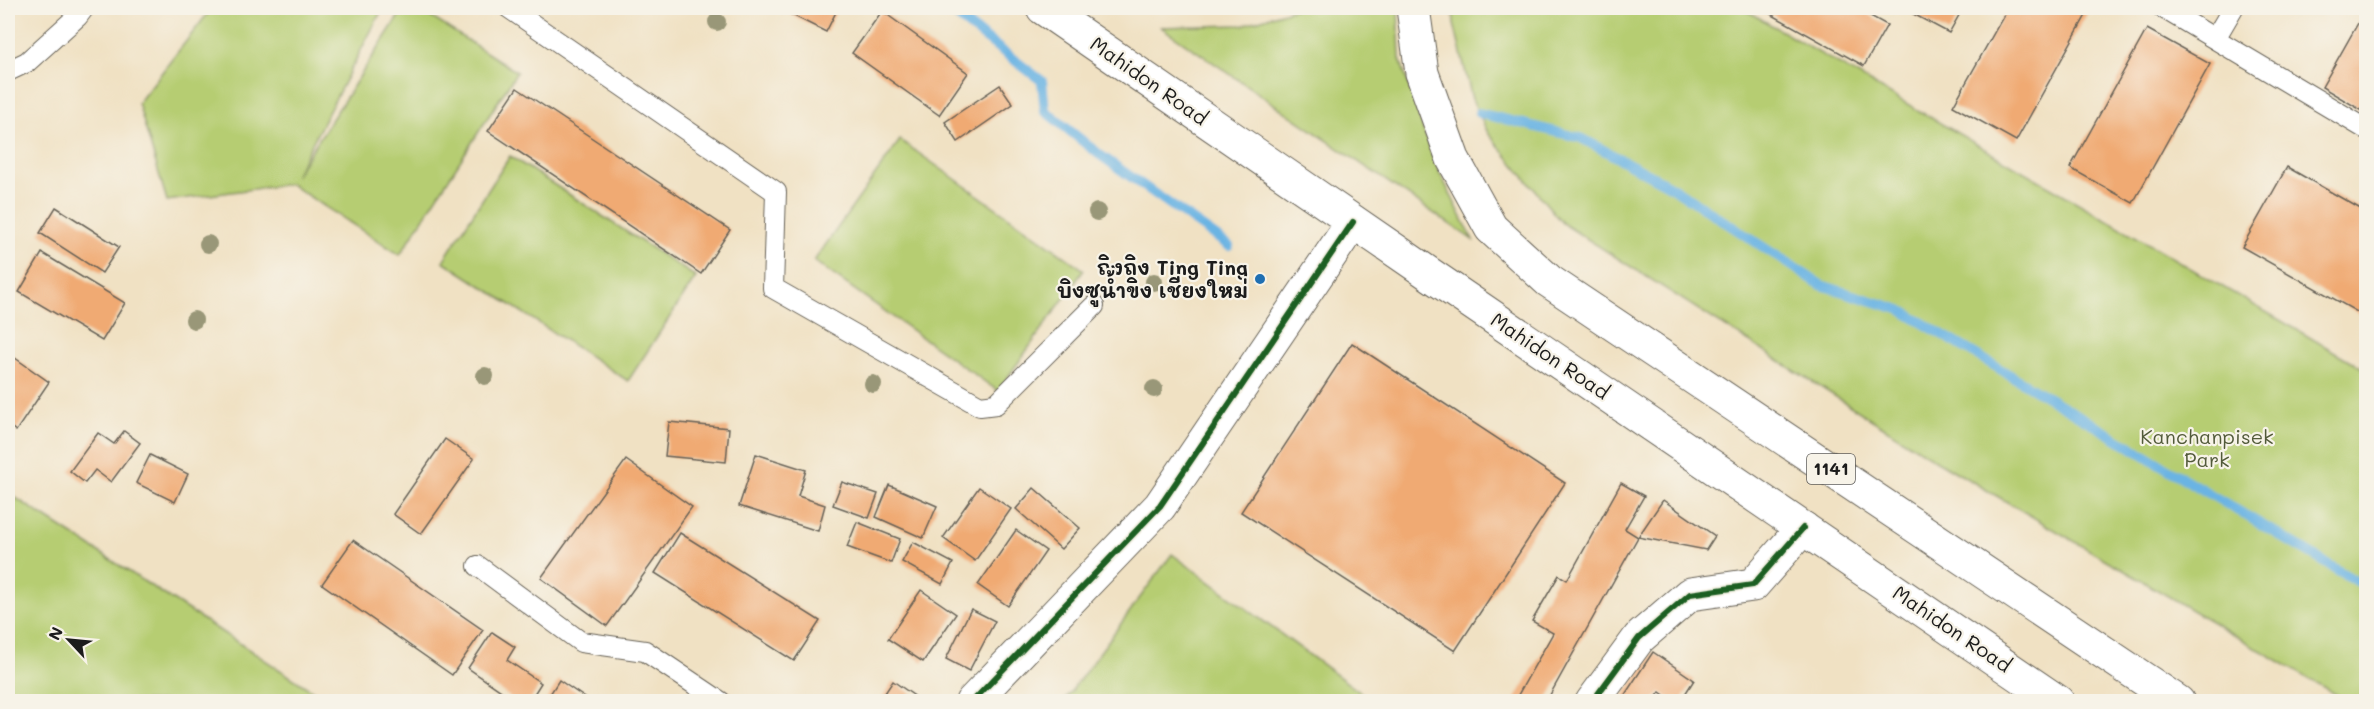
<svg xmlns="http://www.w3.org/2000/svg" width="2374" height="709" viewBox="0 0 2374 709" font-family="Mali,'Playpen Sans Thai',sans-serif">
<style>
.green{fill:#b6cd72;stroke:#697447;stroke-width:1.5}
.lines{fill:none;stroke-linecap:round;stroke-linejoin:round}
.stream{stroke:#6bb4e3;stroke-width:10}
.building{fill:#f0aa73}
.service-casing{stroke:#666156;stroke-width:22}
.minor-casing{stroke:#666156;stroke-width:35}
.primary-casing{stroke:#666156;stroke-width:35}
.service{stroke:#fff;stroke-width:20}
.minor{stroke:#fff;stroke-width:33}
.primary{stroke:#fff;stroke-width:33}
.cycleway-casing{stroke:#f7f3e8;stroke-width:10}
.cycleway{stroke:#1b5e20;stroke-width:6}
.tree{fill:#999778}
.poi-dot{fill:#1f6fb2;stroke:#f7f3e8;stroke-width:2}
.labels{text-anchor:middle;stroke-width:4.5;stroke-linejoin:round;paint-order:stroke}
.shield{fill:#f7f3e8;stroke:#5e5c59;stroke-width:1.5}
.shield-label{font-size:18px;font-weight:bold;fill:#1c1c1c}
.street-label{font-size:20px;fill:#1c1c1c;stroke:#f7f3e8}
.poi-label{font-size:20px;font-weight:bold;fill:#1c1c1c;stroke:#f7f3e8;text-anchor:end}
.park-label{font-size:20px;fill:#525a3a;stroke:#f7f3e8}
</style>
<rect width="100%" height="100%" fill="#f7f3e8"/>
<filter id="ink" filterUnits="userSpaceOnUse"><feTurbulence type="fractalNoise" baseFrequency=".0167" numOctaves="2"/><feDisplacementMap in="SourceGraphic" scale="12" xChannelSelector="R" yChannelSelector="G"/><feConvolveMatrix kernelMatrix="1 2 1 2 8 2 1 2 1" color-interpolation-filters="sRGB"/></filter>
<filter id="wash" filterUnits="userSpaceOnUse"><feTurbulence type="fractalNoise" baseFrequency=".008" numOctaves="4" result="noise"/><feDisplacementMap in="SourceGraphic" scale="24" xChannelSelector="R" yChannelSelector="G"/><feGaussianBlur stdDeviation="1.35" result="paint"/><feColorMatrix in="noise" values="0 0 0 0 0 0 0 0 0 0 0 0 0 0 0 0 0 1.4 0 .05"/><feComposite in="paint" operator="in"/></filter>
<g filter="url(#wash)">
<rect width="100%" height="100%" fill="#f0e1c3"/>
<g class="green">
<polygon points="212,8 383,8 295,176 404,8 417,8 517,72 400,255 290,184 167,201 138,103"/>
<polygon points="1297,8 1398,8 1400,59 1433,159 1473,240 1161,27 1243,25"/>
<polygon points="1453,8 1742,8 2366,370 2366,701 2347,701 1937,461 1562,223 1488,133 1472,99 1454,24"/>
<polygon points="900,140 1084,270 998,391 814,261"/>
<polygon points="510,156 696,277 628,381 443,261"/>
<polygon points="8,493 328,701 8,701"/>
<polygon points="1172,554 1372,701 1064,701"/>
</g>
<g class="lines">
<g class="stream">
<polyline points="946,8 1042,81 1045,111 1100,155 1229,246"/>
<polyline points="1479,113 1581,138 1672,187 1821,285 1901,310 2366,587"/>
</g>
</g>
<g id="blocks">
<g class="building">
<polygon points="778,8 838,8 826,32"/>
<polygon points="1760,8 1856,8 1887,25 1864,66"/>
<polygon points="1902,8 1963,8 1949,33"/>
<polygon points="2008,8 2090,8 2016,141 1953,106"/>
<polygon points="2366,9 2366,113 2322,87"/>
<polygon points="882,11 968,73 939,115 852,53"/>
<polygon points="2147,29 2210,64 2133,203 2070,168"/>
<polygon points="1000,85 1013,104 958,142 945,122"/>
<polygon points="517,88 730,230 701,274 488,131"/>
<polygon points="2287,167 2366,212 2366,317 2242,247"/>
<polygon points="56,207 119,247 102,273 40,233"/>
<polygon points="42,253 125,303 102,341 19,292"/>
<polygon points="1352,343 1565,483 1455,651 1241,512"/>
<polygon points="8,353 49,382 16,431 8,425"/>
<polygon points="669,422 729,428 726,462 665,456"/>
<polygon points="124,431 140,443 111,482 95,470 85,483 70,471 98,433 114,444"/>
<polygon points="445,439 474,459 421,534 393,514"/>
<polygon points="756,454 806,470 798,496 825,505 818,531 739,506"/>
<polygon points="150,455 188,474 175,502 136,483"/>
<polygon points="626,460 692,507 607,626 541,578"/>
<polygon points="842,482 878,494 869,518 833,505"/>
<polygon points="1621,483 1644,496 1625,529 1638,537 1546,702 1514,702 1553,633 1532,621 1559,575 1567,580"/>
<polygon points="889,485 937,506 923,538 876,517"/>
<polygon points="979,487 1011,509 975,561 943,538"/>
<polygon points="1034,488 1080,528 1061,549 1016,509"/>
<polygon points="1663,500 1715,536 1706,550 1638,537"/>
<polygon points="857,522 900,539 891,563 847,547"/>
<polygon points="1016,530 1046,551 1008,606 978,585"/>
<polygon points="680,533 820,621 794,661 655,573"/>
<polygon points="353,540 483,630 452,675 322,584"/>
<polygon points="913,542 953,563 942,584 902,562"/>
<polygon points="921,590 956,614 923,662 888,639"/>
<polygon points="971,609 995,621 969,671 946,659"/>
<polygon points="492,632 515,647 507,660 541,683 529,702 517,702 468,668"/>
<polygon points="1653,652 1694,680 1680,702 1674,702 1660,692 1653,702 1620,702"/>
<polygon points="559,680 591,702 545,702"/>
<polygon points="893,681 923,702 879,702"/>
</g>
</g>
</g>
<g filter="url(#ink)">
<use href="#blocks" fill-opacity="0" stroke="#666156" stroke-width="1.5"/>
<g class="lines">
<defs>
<g id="service">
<polyline points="509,8 776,192 773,288 980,406 996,404 1094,306"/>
<polyline points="2163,8 2366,129"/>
<polyline points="2216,37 2233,8"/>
<polyline points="8,71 27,62 78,16 84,8"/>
<polyline points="478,566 581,642 645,651 721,702"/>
</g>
<g id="minor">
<polyline points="972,702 1160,506 1353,222"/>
<polyline points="1592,702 1639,638 1690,594 1753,585 1803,528"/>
</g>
<g id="primary">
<polyline points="1043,8 1431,275 2058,702"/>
<polyline points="1413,8 1422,73 1453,159 1491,228 1549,281 2178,702"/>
</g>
</defs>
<use href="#service" class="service-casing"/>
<use href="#minor" class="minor-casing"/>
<use href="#primary" class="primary-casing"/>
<use href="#service" class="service"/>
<use href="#minor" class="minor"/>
<use href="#primary" class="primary"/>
<defs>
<g id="cycleway">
<polyline points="972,702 1160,506 1353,222"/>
<polyline points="1592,702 1639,638 1690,594 1753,585 1803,528"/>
</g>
</defs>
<use href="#cycleway" class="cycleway-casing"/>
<use href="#cycleway" class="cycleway"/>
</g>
<g class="tree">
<circle cx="717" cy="22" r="9"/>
<circle cx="1097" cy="212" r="9"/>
<circle cx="208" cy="244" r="9"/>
<circle cx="1154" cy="282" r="9"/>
<circle cx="194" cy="320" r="9"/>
<circle cx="485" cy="376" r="9"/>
<circle cx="873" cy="384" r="9"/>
<circle cx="1154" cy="389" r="9"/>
</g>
</g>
<circle class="poi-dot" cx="1260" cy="279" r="6"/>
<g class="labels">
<rect class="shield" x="1807" y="454" width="48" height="30" rx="4.5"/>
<g class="shield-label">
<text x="1831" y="475">1141</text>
</g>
<g class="street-label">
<text transform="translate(1149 81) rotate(35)" y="7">Mahidon Road</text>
<text transform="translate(1550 356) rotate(34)" y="7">Mahidon Road</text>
<text transform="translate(1952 629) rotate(34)" y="7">Mahidon Road</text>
</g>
<g class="poi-label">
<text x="1248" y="275">ถิงถิง Ting Ting<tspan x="1248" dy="23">บิงซูน้ำขิง เชียงใหม่</tspan></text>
</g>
<g class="park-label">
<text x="2207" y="444">Kanchanpisek<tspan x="2207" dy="23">Park</tspan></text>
</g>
</g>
<rect width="2374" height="709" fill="none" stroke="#f7f3e8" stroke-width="30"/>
<g transform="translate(69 640) rotate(296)" stroke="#f7f3e8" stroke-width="4.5" paint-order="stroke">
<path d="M0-4.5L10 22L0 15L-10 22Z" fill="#1c1c1c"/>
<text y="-9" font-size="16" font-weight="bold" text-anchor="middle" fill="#1c1c1c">N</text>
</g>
</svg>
